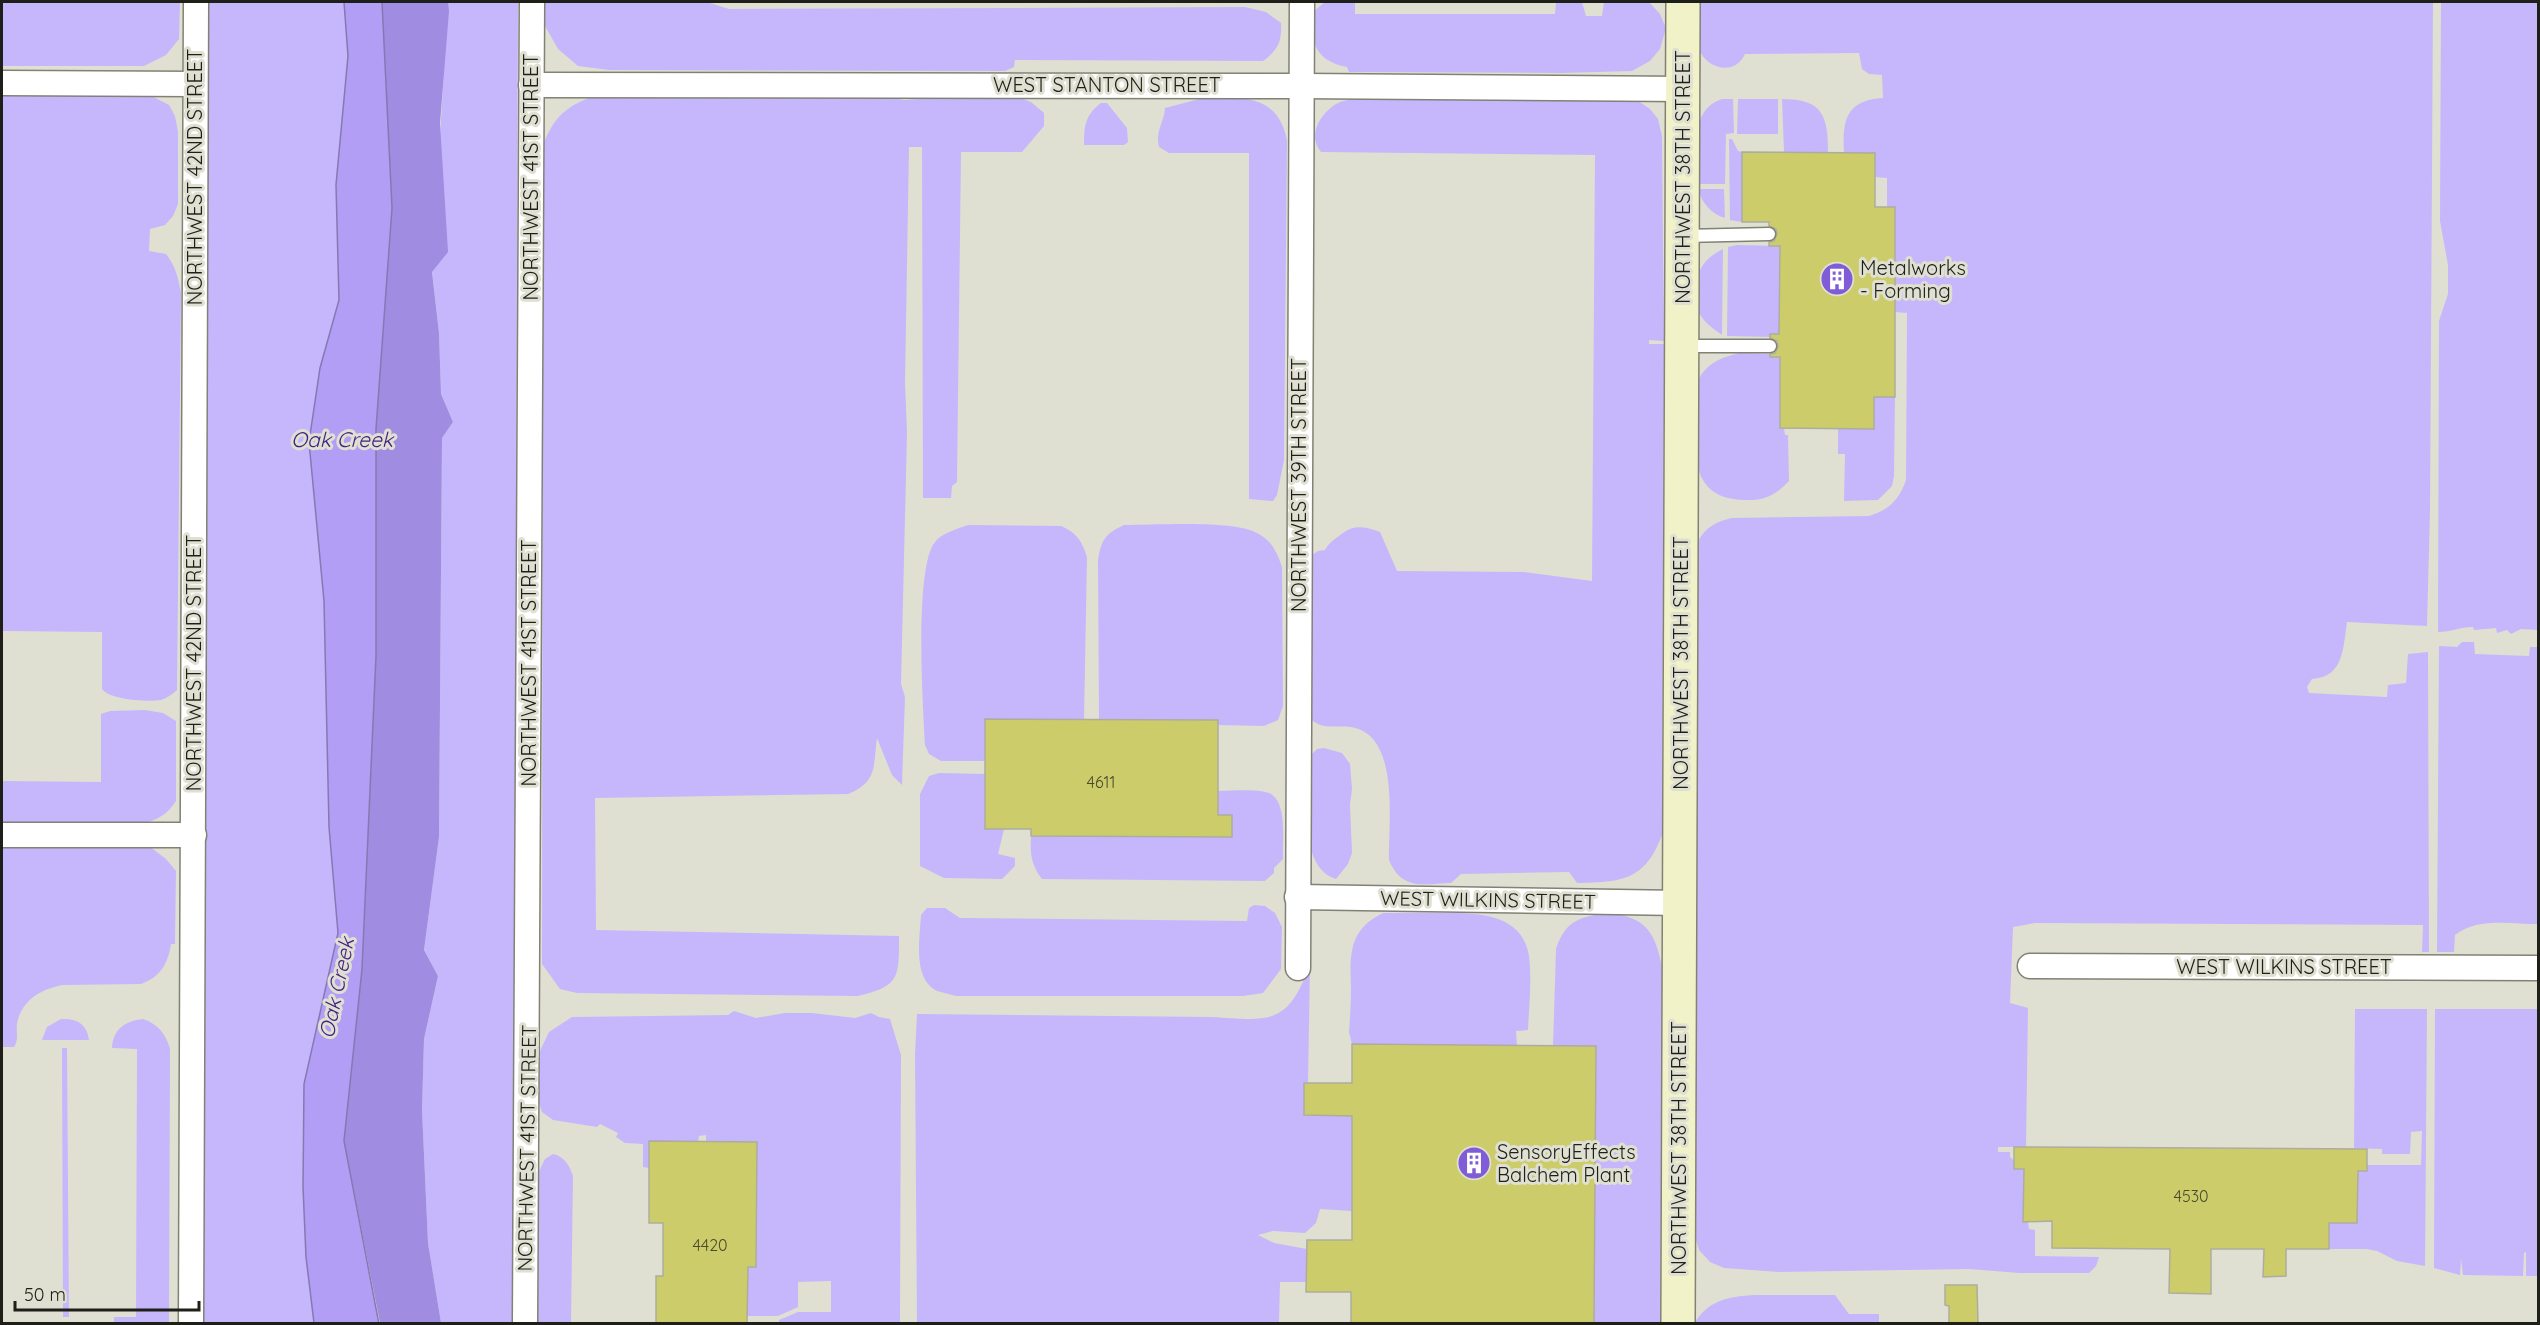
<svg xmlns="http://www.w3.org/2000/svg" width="2540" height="1325" viewBox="0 0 2540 1325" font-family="Quicksand,sans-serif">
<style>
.green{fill:#c6b7fc}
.forest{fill:#a08ce0}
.water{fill:#b29ef4;stroke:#8678b2;stroke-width:1.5}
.building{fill:#cccd6a;stroke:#acad9e;stroke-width:1.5}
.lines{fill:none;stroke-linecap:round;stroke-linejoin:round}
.lane-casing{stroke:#818273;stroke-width:15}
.street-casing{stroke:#818273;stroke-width:27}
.secondary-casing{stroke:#818273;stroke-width:36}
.lane{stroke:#fff;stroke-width:12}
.street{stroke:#fff;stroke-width:24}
.secondary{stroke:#f2f2c9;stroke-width:33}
.labels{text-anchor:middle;stroke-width:6;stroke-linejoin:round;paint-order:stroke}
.number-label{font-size:16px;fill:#4a4a2d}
.street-label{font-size:20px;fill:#1e1f19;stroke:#dfe0d1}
.poi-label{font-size:20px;fill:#1e1f19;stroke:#dfe0d1;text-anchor:start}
.water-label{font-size:21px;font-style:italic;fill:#432081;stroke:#dfe0d1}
</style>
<rect width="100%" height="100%" fill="#dfe0d1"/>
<g class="green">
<polygon points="2,2 180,2 179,39 166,55 144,66 2,66"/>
<polygon points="207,2 344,2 348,56 336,185 339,301 320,368 309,442 324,601 329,827 338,933 304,1084 306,1257 314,1323 201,1324"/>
<polygon points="448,2 518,2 513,1323 441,1323 428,1243 422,1110 424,1039 438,976 424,950 439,837 442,438 453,422 441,394 439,333 432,271"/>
<path d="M545,2H707L729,9L1245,7L1266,12L1281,23C1282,42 1278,50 1263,61L1015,60L1014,67L1005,71L609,70L578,66L558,49L545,26Z"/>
<path d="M1325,2H1355V14H1555L1556,2H1582L1586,16H1602L1604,2H1649L1660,14L1666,28L1660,49L1650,61L1632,71L1562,73L1349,72L1347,67C1314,60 1310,42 1314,11Z"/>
<path d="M1697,2H2433L2430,510L2427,626L2347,622C2343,648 2344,677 2312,679L2307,687L2309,693L2387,697L2388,685L2406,683L2408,654L2428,652L2429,952H2422L2423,925L2035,923L2013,927L2010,1003L2028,1008L2026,1147H1998V1152H2010V1157L2024,1169L2023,1222H2028L2029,1229L2035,1230V1256L2099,1257L2096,1266L2089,1273H2019L1969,1269L1779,1272L1724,1268L1710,1262L1699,1250L1693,1230L1696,546C1703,529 1714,522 1732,518L1869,516C1889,510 1899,500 1906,480L1907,313L1895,312V207H1887V178L1875,177L1874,153H1844C1842,121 1846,100 1883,98L1882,75L1869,74L1862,69L1859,53L1745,54C1734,78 1705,67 1699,49C1694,36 1697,15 1697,2Z"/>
<path d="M2441,2H2538V630L2521,629L2511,634L2507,630L2497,633L2496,628L2474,630L2473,627C2460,627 2451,632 2438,632L2439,321L2448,294V265L2440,221Z"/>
<path d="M2,91L146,93L169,105L175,116L178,132V204L173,216L165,225L150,229L149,251L166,254C176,267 178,277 181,293L177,690C173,694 167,698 161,700C147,702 110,700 102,689V632L2,631Z"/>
<path d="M601,94L880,96L905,100L943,97H1017L1031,102L1044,113V126L1022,152H961L957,482L952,486L951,498H923L922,147H909L905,382L907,433L901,684L905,697L902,785L892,775L877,738C873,766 878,782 848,794L595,798L596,930L899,936C899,978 900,986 858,996L577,993L560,989L542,964L543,145C555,114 569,104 601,94Z"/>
<path d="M1207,97C1246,97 1278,96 1287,140L1284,460L1277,495L1273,501L1249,499V153H1169L1159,147C1155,131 1164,123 1165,108Z"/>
<path d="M1356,98H1586L1638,101L1650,109L1658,119L1662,136L1664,341L1649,340V344H1664L1662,835C1645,881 1621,882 1577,883L1569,872L1461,874L1451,883C1423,884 1402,891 1389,860C1388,824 1401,733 1350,727C1334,725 1320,731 1308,716L1312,555L1318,551L1325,550C1328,544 1333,540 1339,536C1353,524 1363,526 1380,532L1397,571L1524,572L1592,581L1595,155L1321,152C1308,137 1318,117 1333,106C1339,101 1349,100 1356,98Z"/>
<path d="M1722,99H1733L1734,133L1726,134L1725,184H1696C1697,155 1688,110 1722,99Z"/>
<polygon points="1738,99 1778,99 1778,134 1737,134"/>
<path d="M1782,99C1823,99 1828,116 1828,153L1784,152Z"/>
<path d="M1101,103H1107L1127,128L1128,142L1124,145H1084C1084,126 1085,115 1101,103Z"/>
<polygon points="1729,139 1732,139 1738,151 1742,152 1742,222 1730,220"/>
<path d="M1698,189H1724L1725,218C1711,214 1702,203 1698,189Z"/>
<polygon points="1737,245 1780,246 1779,334 1770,334 1770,337 1727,336 1728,247"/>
<path d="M1723,249L1722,335C1714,329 1706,324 1701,316C1696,309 1696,302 1696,293C1696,271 1703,259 1723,249Z"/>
<path d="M1740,353L1770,354V357H1780V428H1784L1785,435H1788L1789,481C1776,495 1764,501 1745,500C1693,499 1695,460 1695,420C1695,406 1693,388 1701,375C1711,361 1723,357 1740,353Z"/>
<polygon points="1874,397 1895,397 1894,476 1892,486 1878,500 1844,501 1845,454 1838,454 1838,429 1874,429"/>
<path d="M968,525L1061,526C1077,533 1082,541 1087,557L1084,720L985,761H941L929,754L925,745C923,707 914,568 935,542C942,533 957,529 968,525Z"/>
<path d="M1124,525C1155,525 1229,520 1255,532C1271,539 1277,552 1282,567L1283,706L1278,720L1264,726L1218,725V720H1099L1098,561C1101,540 1105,534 1124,525Z"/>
<path d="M2462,642H2474L2475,654L2529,656L2530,647H2538V924C2513,924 2476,917 2455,935L2454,952H2437L2439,646L2457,647Z"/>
<path d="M145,710L163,713L176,721V801C167,815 157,820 141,824H2V781L101,782V714L110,711Z"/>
<path d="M1324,748L1342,753L1350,764L1352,789L1350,805L1352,853L1348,864L1336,879C1296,867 1308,789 1309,757L1317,749Z"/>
<polygon points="939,773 985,774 985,829 1004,829 998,854 1015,858 1015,866 1002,879 944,878 920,866 920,794 929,776"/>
<path d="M1218,791C1233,791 1250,789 1265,792C1289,796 1282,841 1283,859L1274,868V873L1265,881L1042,879C1031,864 1030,854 1031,836L1232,837V815H1218Z"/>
<path d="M2,837L145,843L166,859L176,871L175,944H171C168,963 161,977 141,984L63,985C41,989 22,1000 17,1023C16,1032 19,1040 14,1047H2Z"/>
<path d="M1254,905L1265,906L1275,913L1282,927L1281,969L1263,993L1243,996H956C950,994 943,993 937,991C912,978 920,938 921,915L927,908H945L960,918L1247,921L1249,908Z"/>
<path d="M1383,913C1401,913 1420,913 1438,913C1473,913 1522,911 1529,956C1532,980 1529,1006 1528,1030L1516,1031L1517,1046L1352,1044L1349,1032C1350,1018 1351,1003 1351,989C1350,955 1348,930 1383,913Z"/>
<path d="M1608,913C1649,917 1656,935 1663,972L1660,1323H1594L1596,1047L1553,1046L1556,949C1566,920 1579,917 1608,913Z"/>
<path d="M1310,964L1308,1083H1304V1115L1352,1116V1211L1320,1209L1316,1223L1305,1233L1273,1231L1258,1235L1274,1243L1307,1249L1306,1282H1280L1279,1323L917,1324L915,1054L917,1014L1212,1017C1271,1021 1288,1025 1310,964Z"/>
<polygon points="2355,1009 2427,1009 2425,1266 2397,1261 2377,1251 2366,1249 2329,1249 2329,1223 2357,1223 2358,1171 2367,1171 2367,1165 2421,1165 2422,1131 2411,1132 2410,1154 2382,1154 2382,1149 2354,1148"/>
<polygon points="2435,1009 2538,1009 2538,1276 2526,1276 2526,1252 2524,1253 2523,1276 2463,1275 2461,1259 2460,1275 2434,1268"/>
<polygon points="734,1011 756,1018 785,1013 812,1013 855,1018 871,1013 879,1017 890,1019 901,1055 900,1323 779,1323 779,1320 798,1312 831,1312 831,1281 798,1282 798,1307 778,1316 747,1316 748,1267 756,1267 757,1142 706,1142 706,1135 699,1136 698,1142 649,1141 649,1168 643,1167 643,1144 625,1143 616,1137 618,1133 600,1124 597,1127 553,1120 542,1112 539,1103 539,1053 549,1032 572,1017 728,1015"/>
<path d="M61,1019C77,1018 87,1024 89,1040H42L47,1027Z"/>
<path d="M143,1019C158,1024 166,1034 170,1049L169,1323H114V1317H136L137,1049L112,1048C113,1029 125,1021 143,1019Z"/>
<polygon points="62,1048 67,1048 69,1317 63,1317"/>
<path d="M553,1154C565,1157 569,1165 573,1176L571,1323H538L539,1171L545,1159Z"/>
<path d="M1753,1295H1835L1849,1314H1879V1323L1694,1324C1708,1300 1728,1297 1753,1295Z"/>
</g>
<polygon class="forest" points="382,2 448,2 449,11 440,123 448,252 432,272 439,333 441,394 453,422 442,438 439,837 424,950 438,976 424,1039 422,1110 428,1243 441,1323 380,1323 344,1141 362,969 376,656 376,429 392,208"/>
<polygon class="water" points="344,2 382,2 392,208 376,429 376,656 362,969 344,1141 379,1324 314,1323 306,1257 303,1187 304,1084 338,933 329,827 324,601 309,442 320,368 339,300 336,185 348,56"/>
<g class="building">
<polygon points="1742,152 1875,153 1875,207 1895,207 1895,397 1874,397 1874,429 1780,428 1780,357 1770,357 1770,354 1775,353 1778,347 1777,341 1770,338 1770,334 1779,334 1780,246 1769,246 1769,242 1774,241 1777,234 1776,229 1769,226 1769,222 1742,222"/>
<polygon points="985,719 1218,720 1218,815 1232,815 1232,837 1031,836 1031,829 985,829"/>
<polygon points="1352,1044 1596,1046 1594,1323 1351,1323 1351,1292 1306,1292 1307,1240 1352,1240 1352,1116 1304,1115 1304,1083 1352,1083"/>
<polygon points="649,1141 757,1142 756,1267 748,1267 747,1323 656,1323 656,1276 663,1276 663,1223 649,1223"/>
<polygon points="2014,1147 2367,1149 2367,1171 2358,1171 2357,1223 2329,1223 2329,1249 2286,1249 2286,1276 2263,1277 2264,1249 2211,1249 2211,1294 2169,1293 2170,1249 2052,1248 2052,1221 2023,1222 2024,1169 2014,1169"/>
<polygon points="1945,1285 1977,1285 1978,1323 1949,1323 1949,1306 1945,1305"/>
</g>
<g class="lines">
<defs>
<g id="lane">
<polyline points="1684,236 1769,234"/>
<polyline points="1684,346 1770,346"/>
</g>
<g id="street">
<polyline points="2,83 195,84"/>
<polyline points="531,85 1302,86 1683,89"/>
<polyline points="2,835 194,835"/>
<polyline points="1297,897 1680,903"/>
<polyline points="2030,966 2538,968"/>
<polyline points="1298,968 1302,2"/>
<polyline points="191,1324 196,2"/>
<polyline points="525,1324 532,2"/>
</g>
<polyline id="secondary" points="1678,1324 1683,2"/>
</defs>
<use href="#lane" class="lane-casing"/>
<use href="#street" class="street-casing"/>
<use href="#secondary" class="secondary-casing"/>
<use href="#lane" class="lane"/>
<use href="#street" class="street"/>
<use href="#secondary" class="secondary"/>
</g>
<defs>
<symbol id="building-disc" viewBox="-11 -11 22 22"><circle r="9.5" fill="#805cd6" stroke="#dfe0d1"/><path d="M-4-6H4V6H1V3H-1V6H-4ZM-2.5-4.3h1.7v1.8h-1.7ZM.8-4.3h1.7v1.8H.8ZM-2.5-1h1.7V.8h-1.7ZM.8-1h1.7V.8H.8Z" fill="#fff"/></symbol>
</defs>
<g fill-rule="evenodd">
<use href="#building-disc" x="1818" y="260" width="38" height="38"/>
<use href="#building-disc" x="1455" y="1144" width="38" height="38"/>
</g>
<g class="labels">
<g class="number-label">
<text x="1101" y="788">4611</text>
<text x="2191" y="1202">4530</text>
<text x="710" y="1251">4420</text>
</g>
<g class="street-label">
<text x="1107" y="92">WEST STANTON STREET</text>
<text transform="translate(195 177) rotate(-90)" y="7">NORTHWEST 42ND STREET</text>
<text transform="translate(531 177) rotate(-90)" y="7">NORTHWEST 41ST STREET</text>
<text transform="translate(1683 177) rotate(-90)" y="7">NORTHWEST 38TH STREET</text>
<text transform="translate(1299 485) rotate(-90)" y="7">NORTHWEST 39TH STREET</text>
<text transform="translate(194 663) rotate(-90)" y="7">NORTHWEST 42ND STREET</text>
<text transform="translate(529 663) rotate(-90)" y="7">NORTHWEST 41ST STREET</text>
<text transform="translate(1681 663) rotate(-90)" y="7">NORTHWEST 38TH STREET</text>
<text transform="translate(1488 900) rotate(1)" y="7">WEST WILKINS STREET</text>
<text x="2284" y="974">WEST WILKINS STREET</text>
<text transform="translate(527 1148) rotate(-89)" y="7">NORTHWEST 41ST STREET</text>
<text transform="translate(1679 1148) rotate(-90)" y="7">NORTHWEST 38TH STREET</text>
</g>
<g class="poi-label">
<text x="1860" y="275">Metalworks<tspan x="1860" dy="23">- Forming</tspan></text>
<text x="1497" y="1159">SensoryEffects<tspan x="1497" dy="23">Balchem Plant</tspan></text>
</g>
<g class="water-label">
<text x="342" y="447">Oak Creek</text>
<text transform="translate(337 988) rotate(-78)" y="7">Oak Creek</text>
</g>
</g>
<rect width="2540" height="1325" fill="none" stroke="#1e1f19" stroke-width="6"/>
<path d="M15 1301v9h184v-9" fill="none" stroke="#1e1f19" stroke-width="3"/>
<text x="24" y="1301" font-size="18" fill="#1e1f19" stroke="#dfe0d1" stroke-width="4.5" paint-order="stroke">50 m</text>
</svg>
